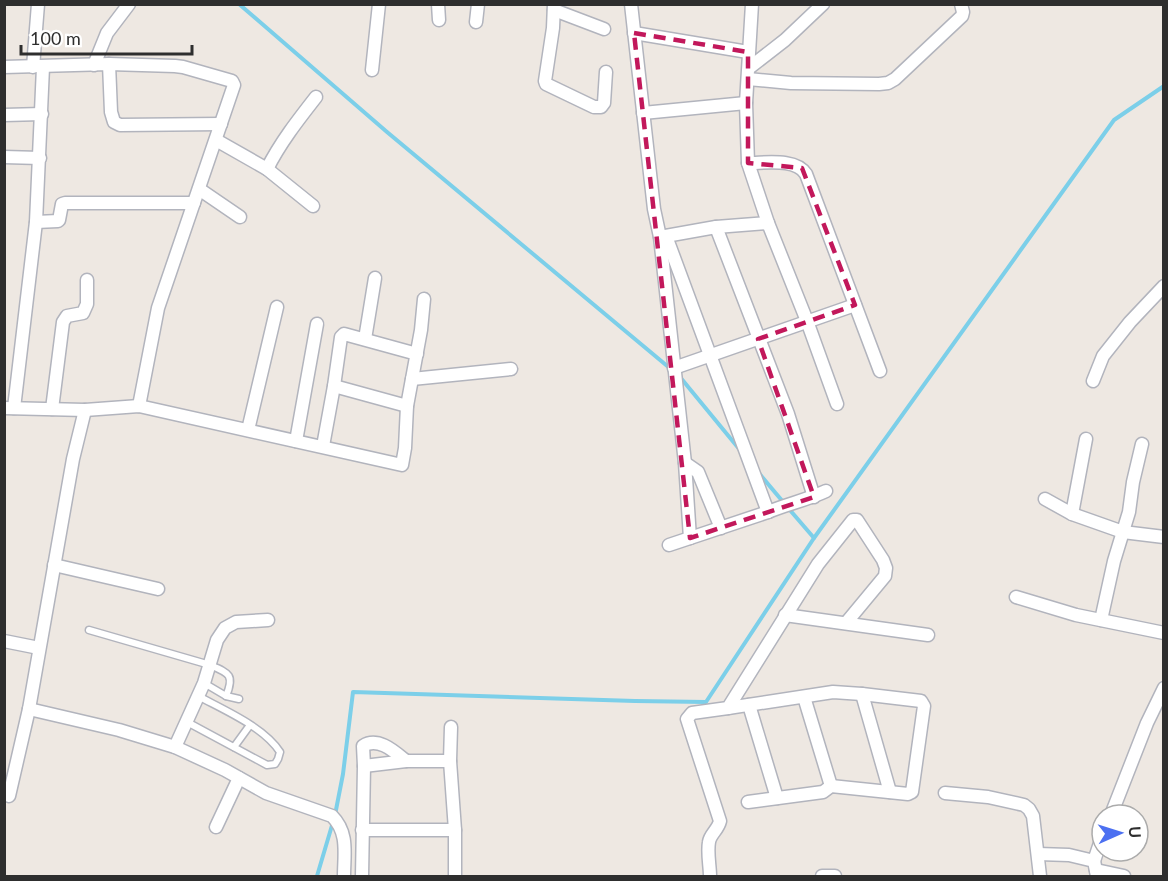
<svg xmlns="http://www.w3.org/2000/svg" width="1168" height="881" viewBox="0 0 1168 881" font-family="Lato,sans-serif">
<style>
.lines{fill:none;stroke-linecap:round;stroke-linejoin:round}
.stream{stroke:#7ccfe9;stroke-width:4}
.service-casing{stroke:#b2b4bd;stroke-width:9}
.minor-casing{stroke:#b2b4bd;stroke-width:15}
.service{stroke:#fff;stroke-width:6}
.minor{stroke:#fff;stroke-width:12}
.marked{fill:none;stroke:#c2185b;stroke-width:4.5;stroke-dasharray:12 8;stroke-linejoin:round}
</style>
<rect width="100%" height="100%" fill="#eee8e2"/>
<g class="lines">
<g class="stream">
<polyline points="239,4 387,132 672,370"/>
<polyline points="680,377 740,450"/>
<polyline points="758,472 784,503"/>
<polyline points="789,509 814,538"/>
<polyline points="335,815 343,774 353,692 635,701 706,702 814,538 1114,120 1164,86"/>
<polyline points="317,876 333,822"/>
</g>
<defs>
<g id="service">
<path d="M89,630L210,665C229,673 235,675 226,696"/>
<polyline points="204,683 226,696 239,699"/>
<path d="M187,722L267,765L275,764L278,759L280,752C264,727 224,710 198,696"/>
<polyline points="234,747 250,725"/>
</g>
<g id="minor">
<polyline points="438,4 439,20"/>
<polyline points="554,4 553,28 545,81 546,84 594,107 601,107 604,103 606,72"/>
<polyline points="631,4 654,209 660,237 716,227 768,223"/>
<polyline points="752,4 746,103 748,163 768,223 807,321 837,404"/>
<polyline points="554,10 604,29"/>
<polyline points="476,22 478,4"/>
<polyline points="634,33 748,52"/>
<polyline points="109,64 111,112 114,122 120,125 221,124"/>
<polyline points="94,65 107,33 129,4"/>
<polyline points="4,67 109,64 175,66 183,67 232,81 234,85 158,308 139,406"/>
<polyline points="33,67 38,4"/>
<polyline points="749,68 785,40 823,4"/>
<polyline points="372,70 379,4"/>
<polyline points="748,79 791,83 879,84 888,83 895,79 962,16 963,12 961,4"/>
<polyline points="643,113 746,103"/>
<polyline points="4,115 42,114"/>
<polyline points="216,140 267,169 313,206"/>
<polyline points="4,157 40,158"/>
<path d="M748,163C766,163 796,158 806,174L880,371"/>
<path d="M267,169C280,143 298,120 316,97"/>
<polyline points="199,189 240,217"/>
<polyline points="36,222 58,221 59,220 62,204 65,203 194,203"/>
<polyline points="716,227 788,414 814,497"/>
<polyline points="666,236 768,512"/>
<polyline points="660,237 685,463 690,538"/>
<polyline points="365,339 375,278"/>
<polyline points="674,368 855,305"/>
<polyline points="412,379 511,369"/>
<polyline points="1093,381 1103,356 1130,322 1164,286"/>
<polyline points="334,386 407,406"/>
<polyline points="4,408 85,410 139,406 402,465 405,448 407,406 421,330 424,299"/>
<polyline points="14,408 36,222 43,67"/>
<polyline points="52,409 63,322 67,316 83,313 87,304 87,280"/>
<polyline points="248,430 277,307"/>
<polyline points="296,441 317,324"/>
<polyline points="323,446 334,386 341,337 344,334 417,354"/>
<polyline points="685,463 698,472 721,528"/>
<polyline points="1045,499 1072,514 1123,532 1164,537"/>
<polyline points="1072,514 1086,439"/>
<path d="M669,545L768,512C787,504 807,500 826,491"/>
<polyline points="54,565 158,589"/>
<polyline points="1016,597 1076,615 1164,633"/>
<polyline points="785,615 928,635"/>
<polyline points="1101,620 1114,561 1129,512 1133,482 1142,444"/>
<polyline points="4,641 39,648"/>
<polyline points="862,694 890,792"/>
<polyline points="804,697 831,786"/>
<polyline points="749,705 777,798"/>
<polyline points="728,708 833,692 862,694 921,701 924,706 912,792 908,794 831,786 823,792 748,802"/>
<path d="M29,709L119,730L175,747L225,770L266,793L332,816C349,833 344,854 344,876"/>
<polyline points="451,727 450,761 455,830 455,876"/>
<polyline points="175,747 204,683 217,640 225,628 236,622 268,620"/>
<polyline points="364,766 406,761 450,761"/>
<polyline points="945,793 988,797 1024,805 1029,809 1033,816 1040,876"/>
<polyline points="9,796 29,709 73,459 85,410"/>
<polyline points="1111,815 1147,723 1164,688"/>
<polyline points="216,827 239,778"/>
<polyline points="362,830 455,830"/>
<polyline points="1038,854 1069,855 1094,861 1097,876"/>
<polyline points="1094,861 1102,837"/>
<polyline points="1096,870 1124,876"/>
<path d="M362,876L364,766L363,746C378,736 395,752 406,761"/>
<path d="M710,876C710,866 707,853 709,842C710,834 718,830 720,821L687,719L692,713L728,708L818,564L853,520H857L883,560L886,568L885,576L846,623"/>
<polyline points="822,876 835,876"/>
</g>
</defs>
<use href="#service" class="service-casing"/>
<use href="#minor" class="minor-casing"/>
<use href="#service" class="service"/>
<use href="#minor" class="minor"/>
</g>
<path class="marked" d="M634,33L748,52V163L802,168L855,305L758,339L814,497L690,538Z"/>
<rect width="1168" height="881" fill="none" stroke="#2e2e2e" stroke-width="12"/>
<g transform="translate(1120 833) rotate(87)"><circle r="28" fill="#ffffff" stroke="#ababab" stroke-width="1.5"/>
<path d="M0-4.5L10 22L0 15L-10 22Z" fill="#4c70f1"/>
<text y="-9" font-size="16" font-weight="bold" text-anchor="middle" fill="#2e2e2e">U</text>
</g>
<path d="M21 45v9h171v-9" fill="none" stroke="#2e2e2e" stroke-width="3"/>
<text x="30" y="45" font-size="18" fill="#2e2e2e" stroke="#ffffff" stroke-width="4.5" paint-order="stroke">100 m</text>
</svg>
